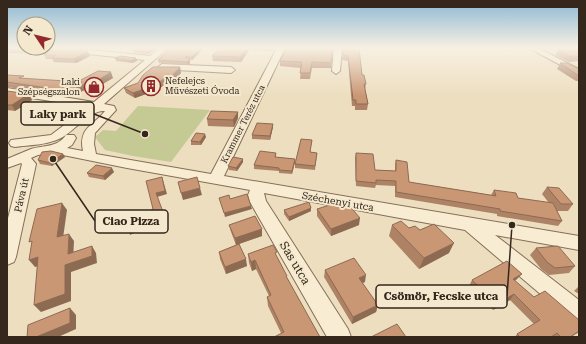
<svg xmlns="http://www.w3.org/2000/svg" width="586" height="344" viewBox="0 0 586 344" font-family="'Roboto Serif',serif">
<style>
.green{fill:#c5ca94}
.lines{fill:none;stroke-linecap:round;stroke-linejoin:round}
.minor-casing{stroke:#856f58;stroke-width:2}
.minor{fill:#f8ecd2;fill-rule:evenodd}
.wall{fill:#ae8265}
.shaded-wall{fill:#8d6a52}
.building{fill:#ca9775;stroke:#8d6a52}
.labels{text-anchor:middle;stroke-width:4;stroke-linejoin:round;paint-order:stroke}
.far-poi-label{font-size:9px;fill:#35271c;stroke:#f4e9ce;text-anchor:start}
.far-street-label{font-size:9px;fill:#35271c;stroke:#f4e9ce}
.street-label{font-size:10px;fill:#35271c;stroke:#f4e9ce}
.near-street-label{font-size:12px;fill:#35271c;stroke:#f4e9ce}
.leader{fill:none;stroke:#35271c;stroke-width:1.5}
.callout-dot{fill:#35271c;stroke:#f4e9ce;stroke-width:1.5}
.callout{fill:#f4e9ce;stroke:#35271c;stroke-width:1.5}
.callout-label{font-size:11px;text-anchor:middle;font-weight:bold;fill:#35271c}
</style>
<rect width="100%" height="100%" fill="#eddebf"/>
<polygon class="green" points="138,106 210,110 171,162 133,156 105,150 95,137 103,130 116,131"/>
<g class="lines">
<defs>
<g id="minor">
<path d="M46,48H71L150,56L160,48H168L104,104L114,106L116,110L95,133L94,144L96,154L211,174L277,48H285L224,176L579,236V250L495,235L579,300V323L571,320L465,230L264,193L266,201L348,329L351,337H327L250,202L248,195L250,190L127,168L53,153L38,155L31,158L36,164L16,257L14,262L7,265V222L22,164L21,163L7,168V159C15,156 23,152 31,149C44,145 57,148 66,135H74L76,138L72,145L67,148L83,151C78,128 93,126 105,111C91,109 73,132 61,138C48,145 29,145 15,147L11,146L9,143L11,140L51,135L88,107L7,94V88L94,102L145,60L50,50Z"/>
<polygon points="334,48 342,48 340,71 336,74 332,71"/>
<polygon points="529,48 538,48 579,69 579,75"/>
<polygon points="162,64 231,67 235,70 231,73 159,69 158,67"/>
</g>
</defs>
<use href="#minor" class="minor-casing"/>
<use href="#minor" class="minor"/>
</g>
<g class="wall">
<polygon points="7,48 53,48 90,56 76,63 54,62 52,59 46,59 44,55 46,54 9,53 8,51 7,51"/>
<polygon points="84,48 103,48 100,49"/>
<polygon points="119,48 158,48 148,54 133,53 133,50 135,49 119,49"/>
<polygon points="171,48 204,48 192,60 190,60 190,63 188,65 159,63 158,60"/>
<polygon points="220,48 276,48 274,51 249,50 241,62 213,61 212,56"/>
<polygon points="285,48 295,48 295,49 321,50 333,48 331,68 312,68 310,79 300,79 301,68 280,66 280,61 285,51"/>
<polygon points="343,48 362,75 366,84 365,90 368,104 367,110 355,110 355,106 352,106 348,61 342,60"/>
<polygon points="553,48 579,48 579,49"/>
<polygon points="558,50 579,51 579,61 569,62 555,55"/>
<polygon points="115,58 136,58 137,61 132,63 116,61"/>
<polygon points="560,63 579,69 579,81 576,81 557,69"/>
<polygon points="180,67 181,73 171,83 167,83 157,90 135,98 126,93 124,88"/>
<polygon points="7,75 25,79 77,82 113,78 94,89 88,88 75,95 65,94 62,95 7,87"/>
<polygon points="7,91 32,100 15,111 7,110"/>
<polygon points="238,112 238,118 234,127 208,126 207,119"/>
<polygon points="273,124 273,127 270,140 252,139 252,135"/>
<polygon points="206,137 201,145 191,145 191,141"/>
<polygon points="312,140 310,152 317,153 315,170 295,168 295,164"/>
<polygon points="276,153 276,157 295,159 295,162 292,174 279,173 279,171 254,169 254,165"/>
<polygon points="356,153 375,170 395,171 395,165 396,160 409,182 491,195 494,190 518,198 549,203 542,194 547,187 573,204 568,211 557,211 562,221 558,226 497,216 497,214 395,197 395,186 376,185 375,188 356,186 355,158"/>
<polygon points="63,154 65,157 52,166 40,164 38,160"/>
<polygon points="243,159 243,162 237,171 229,170 228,166"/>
<polygon points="114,172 105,180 89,177 87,173"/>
<polygon points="339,206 359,225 331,236 317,216 317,209"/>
<polygon points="311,208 311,211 289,221 284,214 284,210"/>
<polygon points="229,225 262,229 262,236 239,244 247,266 226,274 220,259 219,252 236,245 231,232"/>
<polygon points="392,225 420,230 449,253 419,269 389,236"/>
<polygon points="536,248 575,266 569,273 549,275 541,269 530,255"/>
<polygon points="248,254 277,257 287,279 320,337 281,333 268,306 267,297 269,296 256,269 252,271 249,263"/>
<polygon points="325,270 365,282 362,283 378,305 376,312 352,324 324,277"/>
<polygon points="517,279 515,281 571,337 515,337 517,334 534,324 510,300 493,310 469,286 472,280"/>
<polygon points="579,286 579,294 574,291"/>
</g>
<g class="shaded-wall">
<polygon points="154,48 158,48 148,54 148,52"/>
<polygon points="200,48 204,48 192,60 192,57"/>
<polygon points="247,48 249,48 249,50 241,62 240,57"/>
<polygon points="88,51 90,56 76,63 74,59"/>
<polygon points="136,58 137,61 132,63 131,61"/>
<polygon points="190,59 190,63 188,65 187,62"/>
<polygon points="180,67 181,73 171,83 170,78"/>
<polygon points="111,72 113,78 94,89 92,84"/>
<polygon points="165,78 167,83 157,90 135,98 133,93"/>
<polygon points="86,83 88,88 75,95 73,90"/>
<polygon points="62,88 65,94 62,95 60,90"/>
<polygon points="29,94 32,100 15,111 12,105"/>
<polygon points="238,112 238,118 234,127 233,120"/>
<polygon points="273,124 273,127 270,140 270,136"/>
<polygon points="205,134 206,137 201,145 200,142"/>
<polygon points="63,154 65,157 52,166 50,163"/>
<polygon points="243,159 243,162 237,171 236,168"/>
<polygon points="295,159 295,162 292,174 292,171"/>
<polygon points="112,168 114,172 105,180 103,176"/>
<polygon points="162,177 167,194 157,197 156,193"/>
<polygon points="200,188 202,195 183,200 181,193"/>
<polygon points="62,203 67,210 62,245 57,237"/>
<polygon points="251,206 252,209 225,217 224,213"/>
<polygon points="311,208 311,211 289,221 289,217"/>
<polygon points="360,218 359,225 331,236 331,229"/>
<polygon points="166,220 168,224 157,228 156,225"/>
<polygon points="141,226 142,229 130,235 129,231"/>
<polygon points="262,229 262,236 236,245 235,238"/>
<polygon points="69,234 74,241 73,261 68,254"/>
<polygon points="454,243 449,253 419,269 424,258"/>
<polygon points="92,246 96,253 97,263 71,272 71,301 41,312 34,305 65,265"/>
<polygon points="38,257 44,265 35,267 29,260"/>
<polygon points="246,259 247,266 226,274 225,267"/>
<polygon points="255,260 256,269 252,271 251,262"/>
<polygon points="522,274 517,279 509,284 513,279"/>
<polygon points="366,275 365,282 357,285 359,278"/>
<polygon points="514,294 510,300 493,310 497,304"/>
<polygon points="378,305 376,312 352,324 353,317"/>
<polygon points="70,308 76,315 76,329 58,337 36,337"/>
<polygon points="579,331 579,332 571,337 570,337"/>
</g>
<g class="building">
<polygon points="9,48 53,48 88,51 74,59 52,58 56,55 44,55 54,50 7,49"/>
<polygon points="138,48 154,48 148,52 133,50"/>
<polygon points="171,48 200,48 192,57 185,57 190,59 187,62 158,60"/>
<polygon points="220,48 247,48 240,57 212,56"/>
<polygon points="287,48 321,50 321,48 332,48 331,63 312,62 310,73 300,73 302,62 280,61"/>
<polygon points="343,48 359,48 362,75 364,75 366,84 364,84 368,104 356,104 356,100 353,100 348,56 343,55"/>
<polygon points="558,50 579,51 579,57 571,57"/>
<polygon points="120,56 136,58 131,61 115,58"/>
<polygon points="560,63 567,63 579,69 579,76"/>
<polygon points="153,67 180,67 170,78 165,78 155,85 133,93 124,88 138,83 143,75"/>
<polygon points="98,71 111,72 92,84 86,83 73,90 62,88 60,90 7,82 7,75 24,76 19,78 82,82 77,82"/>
<polygon points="7,91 29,94 12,105 7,105"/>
<polygon points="211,111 238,112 233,120 207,119"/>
<polygon points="257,123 273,124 270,136 252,135"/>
<polygon points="196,133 205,134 200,142 191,141"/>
<polygon points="301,139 312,140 310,152 317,153 315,166 295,164"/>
<polygon points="51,151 63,154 50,163 38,160 42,152"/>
<polygon points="260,151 276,153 275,157 295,159 292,171 279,170 279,168 254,165"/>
<polygon points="356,153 373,154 375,170 396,171 396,160 407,162 409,182 496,196 494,190 516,193 518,198 553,203 562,221 500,211 500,209 396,192 396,181 376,180 376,183 356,181"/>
<polygon points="233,157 243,159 236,168 228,166"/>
<polygon points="96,165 112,168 103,176 87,173"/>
<polygon points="162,177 165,191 156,193 166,220 156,225 151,210 153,209 146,181"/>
<polygon points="197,177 200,188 181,193 178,182"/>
<polygon points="547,187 559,188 573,204 561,204"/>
<polygon points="247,194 251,206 224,213 219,198 229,195 230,199"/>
<polygon points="309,202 311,208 289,217 284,210"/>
<polygon points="62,203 57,237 69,234 68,254 92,246 92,256 65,265 65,294 34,305 38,257 29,260 32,241 29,242 37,209"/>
<polygon points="336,203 339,206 347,203 360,218 331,229 317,209"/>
<polygon points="255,216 262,229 235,238 229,225"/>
<polygon points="401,221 409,228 415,226 420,230 434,224 454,243 424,258 392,225"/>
<polygon points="239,244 246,259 225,267 219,252"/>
<polygon points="273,245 277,252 275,253 287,276 286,276 320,337 274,337 284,332 267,297 271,295 255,260 251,262 248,254"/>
<polygon points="558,246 575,266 555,268 547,262 536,248"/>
<polygon points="354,258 366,275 359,278 378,305 353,317 325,270"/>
<polygon points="507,261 522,274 513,279 534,297 545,291 579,320 579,331 570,337 561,337 557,333 551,337 520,337 517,334 540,320 514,294 497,304 472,280"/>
<polygon points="70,308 70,323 36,337 27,337 28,325"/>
<polygon points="397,324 406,337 371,337"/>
</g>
<linearGradient id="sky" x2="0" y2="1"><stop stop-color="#8cb8d4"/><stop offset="0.5" stop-color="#f7f0e2"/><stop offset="1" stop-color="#f7f0e2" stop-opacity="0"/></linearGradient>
<rect width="586" height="96" fill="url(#sky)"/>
<defs>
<symbol id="building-ring" viewBox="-11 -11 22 22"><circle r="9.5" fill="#f4e9ce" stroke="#93292c" stroke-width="1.5"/><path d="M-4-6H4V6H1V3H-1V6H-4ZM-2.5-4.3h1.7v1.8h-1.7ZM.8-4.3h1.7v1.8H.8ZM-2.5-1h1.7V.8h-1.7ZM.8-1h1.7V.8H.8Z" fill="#93292c"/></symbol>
<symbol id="shop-ring" viewBox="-11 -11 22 22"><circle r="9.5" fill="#f4e9ce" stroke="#93292c" stroke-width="1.5"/><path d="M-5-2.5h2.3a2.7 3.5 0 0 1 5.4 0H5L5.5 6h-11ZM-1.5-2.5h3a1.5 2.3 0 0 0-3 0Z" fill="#93292c"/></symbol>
</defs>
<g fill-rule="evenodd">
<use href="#building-ring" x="140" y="75" width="22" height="22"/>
<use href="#shop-ring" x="83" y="76" width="22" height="22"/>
</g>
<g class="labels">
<g class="far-poi-label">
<text x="165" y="84">Nefelejcs<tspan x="165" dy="10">Művészeti Óvoda</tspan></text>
<text x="80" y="85" text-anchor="end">Laki<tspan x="80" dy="10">Szépségszalon</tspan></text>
</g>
<g class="far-street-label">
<text transform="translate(243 124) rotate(-63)" y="3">Krammer Teréz utca</text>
</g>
<g class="street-label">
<text transform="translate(21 195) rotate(-77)" y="4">Páva út</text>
<text transform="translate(338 201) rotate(10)" y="4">Széchenyi utca</text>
</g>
<g class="near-street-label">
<text transform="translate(295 263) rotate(59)" y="4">Sas utca</text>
</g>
</g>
<path class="leader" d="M145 134L94 114M53 159L95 221M512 225L507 296"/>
<g class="callout-dot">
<circle cx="145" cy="134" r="4"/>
<circle cx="53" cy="159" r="4"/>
<circle cx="512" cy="225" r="4"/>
</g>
<g class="callout">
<rect x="21" y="102" width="73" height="23" rx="4"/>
<rect x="95" y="210" width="73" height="23" rx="4"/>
<rect x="376" y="285" width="131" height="23" rx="4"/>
</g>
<g class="callout-label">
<text x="58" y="118">Laky park</text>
<text x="131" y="225">Ciao Pizza</text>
<text x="441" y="300">Csömör, Fecske utca</text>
</g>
<rect width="586" height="344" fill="none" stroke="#35271c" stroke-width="16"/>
<g transform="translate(36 36) rotate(305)"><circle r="19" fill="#f4e9ce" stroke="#a89b87"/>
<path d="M0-3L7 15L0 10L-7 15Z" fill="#93292c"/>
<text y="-6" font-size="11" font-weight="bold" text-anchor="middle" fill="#35271c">N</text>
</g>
</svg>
